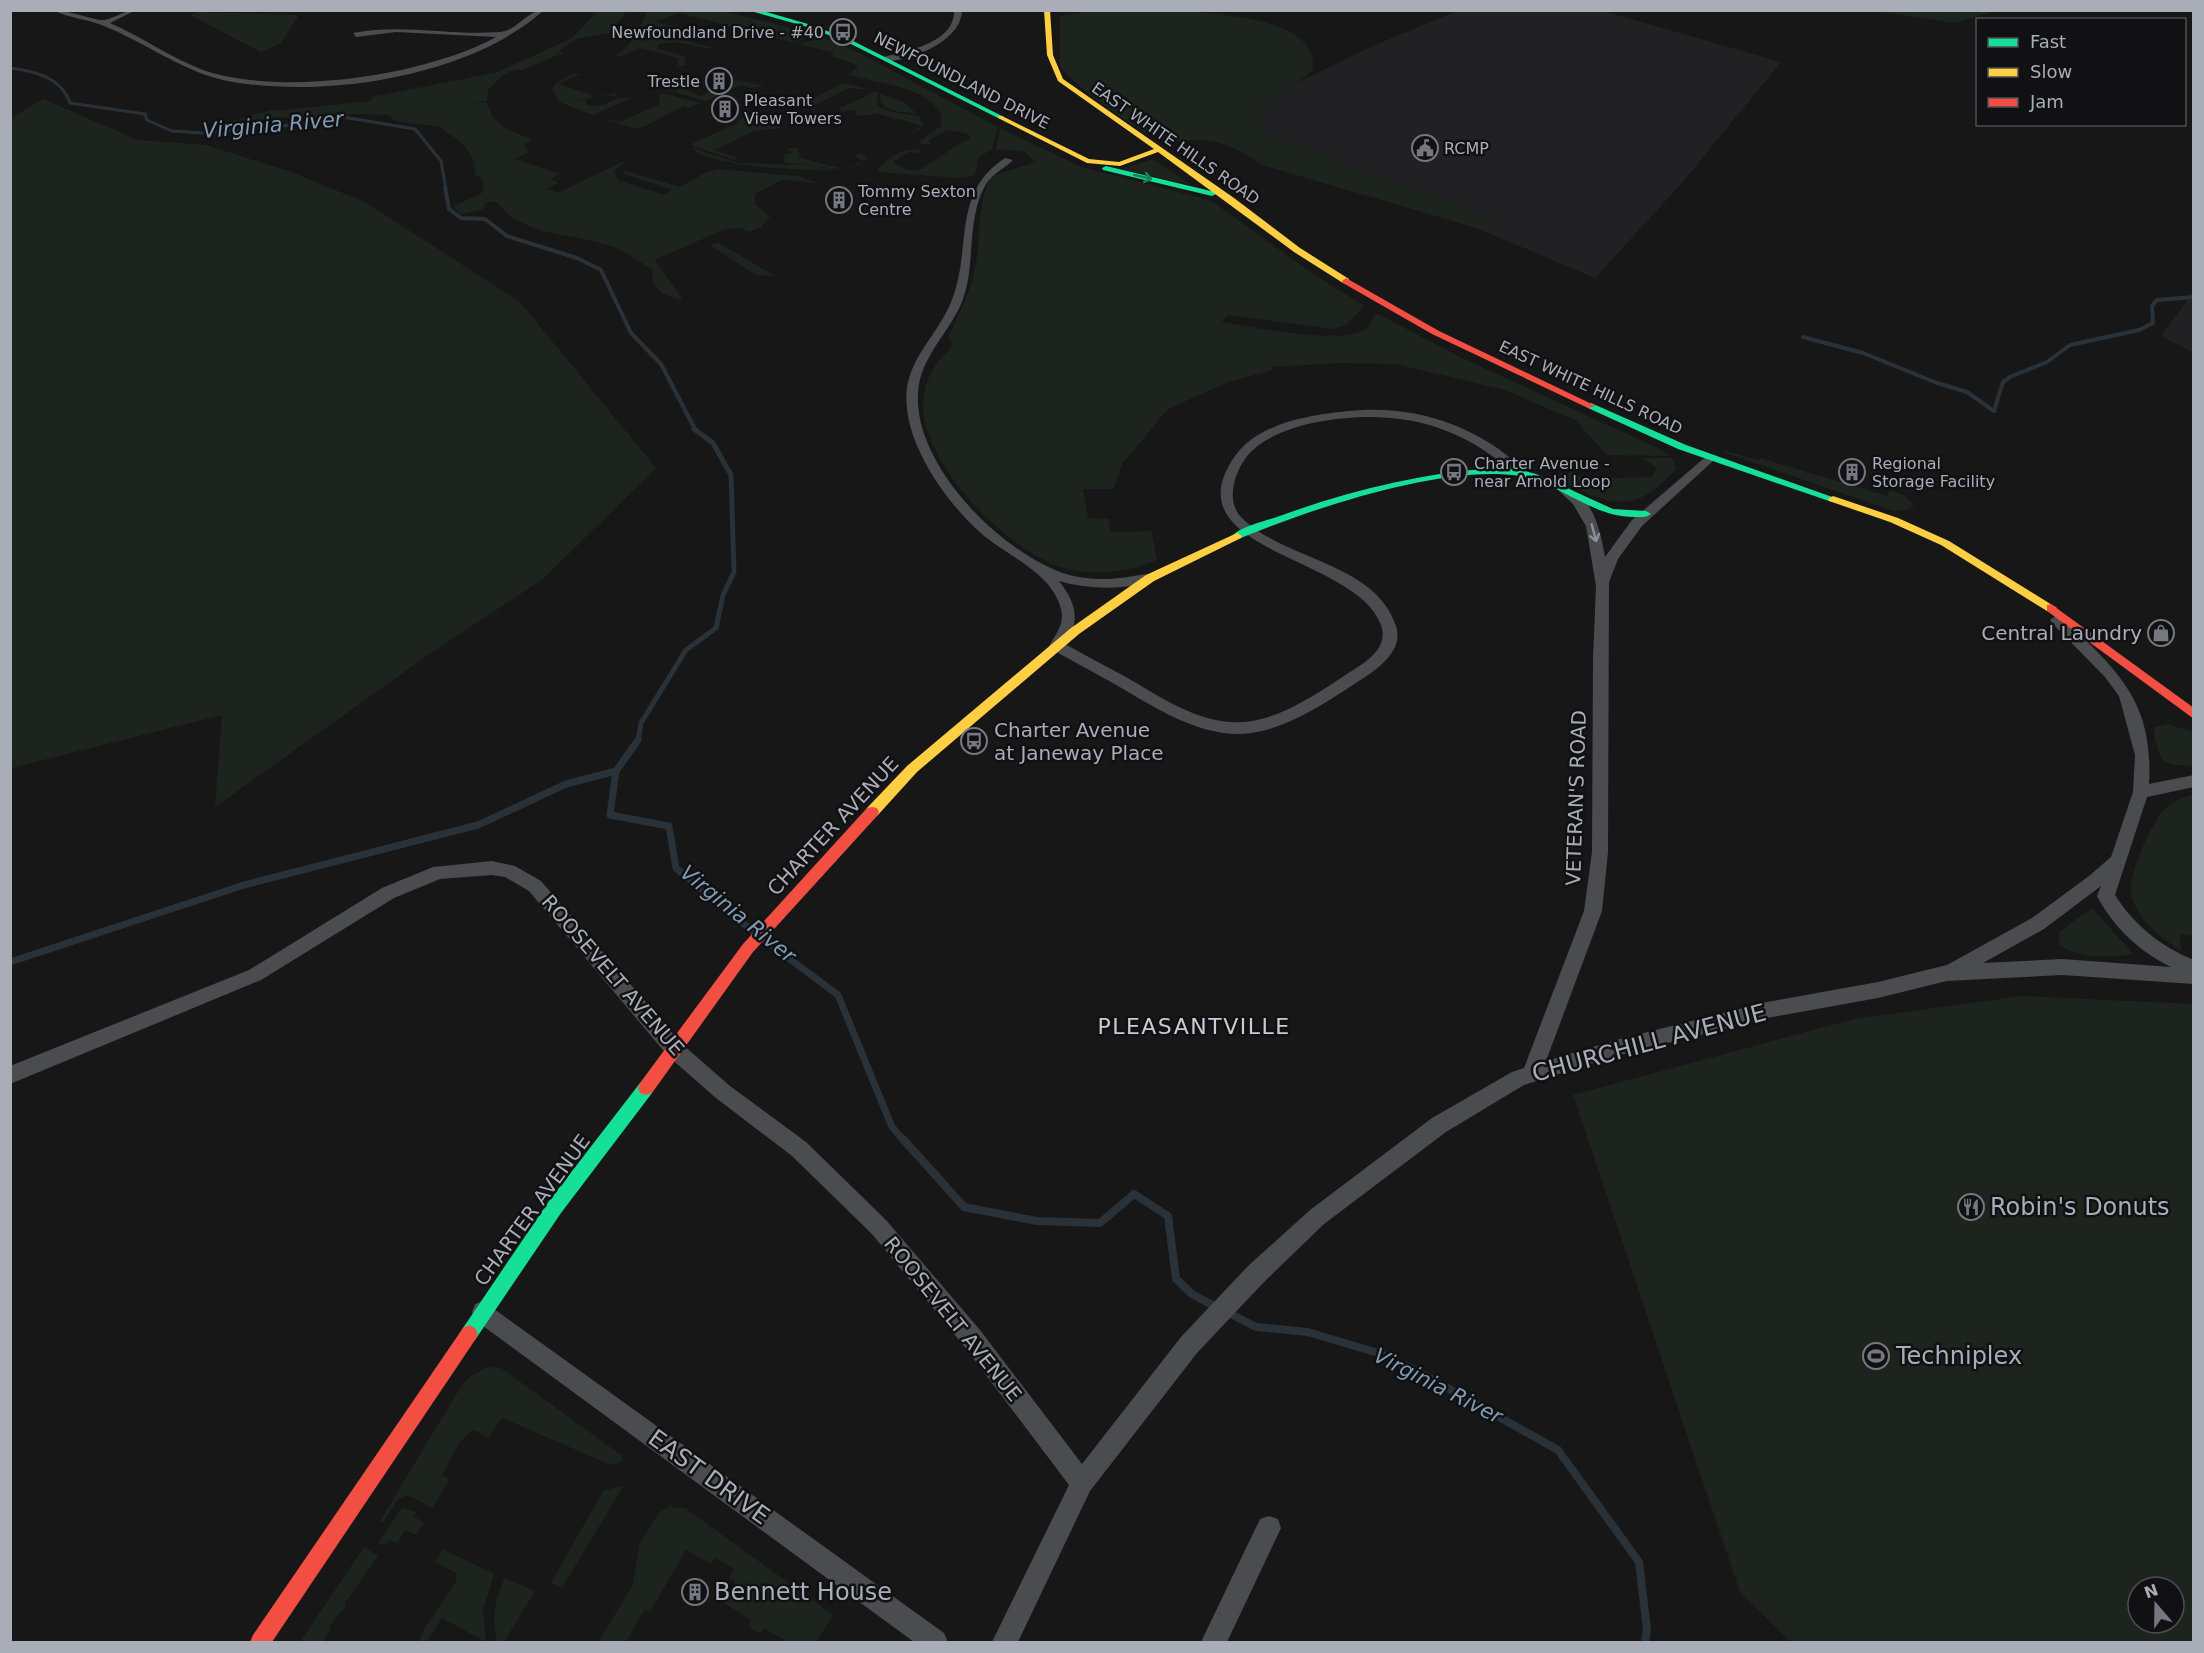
<svg xmlns="http://www.w3.org/2000/svg" width="2204" height="1653" viewBox="0 0 2204 1653" font-family="'DejaVu Sans',sans-serif">
<style>
.built{fill:#212123}
.green{fill:#1d241e;fill-rule:evenodd}
.lines{fill:none;stroke-linecap:round;stroke-linejoin:round}
.stream-far4{stroke:#2a3239;stroke-width:3}
.stream-far3{stroke:#2a3239;stroke-width:4}
.stream-far2{stroke:#2a3239;stroke-width:5}
.stream-far1{stroke:#2a3239;stroke-width:7}
.stream{stroke:#2a3239;stroke-width:8}
.street{fill:#4b4c50;fill-rule:evenodd}
.fast{fill:#16e098;fill-rule:evenodd}
.slow{fill:#ffcf43;fill-rule:evenodd}
.jam{fill:#f24e42;fill-rule:evenodd}
.oneway{stroke:#14835c}
.oneway2{stroke:#8c9099}
.labels{text-anchor:middle;stroke-width:5;stroke-linejoin:round;paint-order:stroke}
.far-poi-label{font-size:16px;fill:#a8adb8;stroke:#111113;text-anchor:start}
.far-street-label{font-size:16px;fill:#a8adb8;stroke:#111113}
.poi-label{font-size:20px;fill:#a8adb8;stroke:#111113;text-anchor:end}
.street-label{font-size:20px;fill:#a8adb8;stroke:#111113}
.water-label{font-size:21px;font-style:italic;fill:#7f9bb3;stroke:#111113}
.quarter-label{font-size:22px;letter-spacing:1.5px;fill:#c9ccd4;stroke:#111113}
.near-street-label{font-size:24px;fill:#a8adb8;stroke:#111113}
.near-poi-label{font-size:24px;fill:#a8adb8;stroke:#111113;text-anchor:start}
</style>
<rect width="100%" height="100%" fill="#171717"/>
<g class="built">
<polygon points="1457,11 1603,11 1781,62 1682,183 1595,278 1220,120 1373,46"/>
<polygon points="2193,292 2193,352 2161,336"/>
</g>
<g class="green">
<path d="M598,11H627L609,33L576,39L559,51L563,53L523,70H514L503,75L488,90L487,101L463,104L487,102C492,126 512,132 532,139L525,146L529,152L515,159L566,176L558,175L551,179L558,183L547,189L558,193L622,162L624,163L614,171L618,180L664,195L672,190L625,174L623,170L680,187L707,172L719,169L806,177L802,178L819,183L782,180L755,194V204L770,217L761,227L749,232L741,228L725,229L655,260L683,300C667,297 649,290 653,270C636,260 623,249 604,244C568,233 520,235 497,202H486L482,210L461,214L454,209L456,205L481,194L484,187L480,177L475,175C477,156 463,143 448,133C444,131 441,126 436,126C421,124 408,124 393,120L390,115L352,114L296,123H289L295,119C274,114 250,124 228,122L277,109L275,111L371,101L372,97L498,72L572,38Z"/>
<polygon points="723,11 815,34 795,43 679,13 656,22 686,30 683,31 640,27 647,11"/>
<path d="M1089,11C1130,11 1328,0 1312,71L1259,112L1260,125L1278,138L1488,216L1496,221V227H1473L1262,165C1240,150 1223,140 1195,140C1183,140 1171,142 1159,139C1142,135 1069,82 1060,66V16Z"/>
<polygon points="1875,11 1996,10 1996,11 1955,23"/>
<polygon points="199,12 299,15 281,43 261,52 190,15"/>
<path d="M636,35L679,39L713,48C695,49 675,37 658,45V49L684,56L686,65L678,66V58L641,48L623,55L625,57L615,56L627,47Z"/>
<path d="M821,37L859,53L998,127L992,149L978,158L975,175L959,178L879,172L878,168C890,158 903,146 920,150L921,153L908,152L893,162L907,170H919L971,137L966,133L947,130L928,141L933,145L921,144L920,141L941,126V114L944,112H940C920,84 878,85 849,74L857,68V65L831,56L835,53L798,44Z"/>
<polygon points="574,73 581,75 571,77 559,84 595,96 616,93 616,96 599,95 588,99 588,96 587,99 574,101 586,100 586,105 599,106 620,98 631,98 593,115 561,103 570,101 559,102 553,89 556,83"/>
<polygon points="737,80 765,86 752,88 740,85 706,101 664,89 675,91 681,88 700,96"/>
<polygon points="843,83 871,90 849,88 815,105 815,116 811,105 804,103"/>
<path d="M875,92H878L877,106L893,112L919,116L924,125C914,135 907,138 894,134L908,136L922,126L879,114L857,116L855,110L841,112L840,108Z"/>
<polygon points="663,93 700,103 690,108 684,106 643,127 634,128 602,119 620,122 660,104 659,95"/>
<polygon points="880,94 904,102 917,114 895,111 885,107 880,101"/>
<polygon points="43,99 138,140 206,145 291,172 365,202 520,302 656,468 543,579 428,655 215,807 222,715 11,768 10,119"/>
<polygon points="745,117 783,128 753,131 715,150 737,158 734,160 693,146 693,143 736,124 740,122 737,121"/>
<path d="M1000,128L1081,167L1210,200L1312,273L1364,306L1347,324L1334,329L1227,315L1222,322C1253,327 1335,344 1362,331C1369,327 1373,319 1376,313L1462,358L1660,449L1669,456L1607,455L1575,420L1505,390L1396,364L1341,363L1271,367L1273,370L1228,382L1168,409L1122,464L1114,489H1083L1088,518L1109,519L1110,532L1151,531L1157,560C1128,572 1098,576 1067,569C1010,554 926,468 923,408C922,391 930,369 942,357C947,351 950,351 952,343L948,338C958,315 970,294 975,268C982,232 975,212 991,176L1036,162L1025,152L996,149Z"/>
<path d="M798,147L800,158L844,169L864,161L854,157L860,153L868,158C847,178 812,163 785,163L784,155L793,152L786,149Z"/>
<path d="M692,148L738,163L805,165L838,170C812,171 706,167 692,148Z"/>
<polygon points="1153,159 1191,185 1122,169"/>
<polygon points="719,243 775,276 756,275 710,245"/>
<polygon points="1725,451 1759,460 1761,458 1887,496 1890,490 1904,495 1914,505 1908,510 1894,511 1723,452"/>
<path d="M1643,458H1672L1676,468C1635,520 1601,503 1551,475L1575,472L1582,479L1652,477L1657,468Z"/>
<path d="M2168,724L2193,732V766C2173,764 2162,769 2157,746C2155,739 2153,734 2155,727Z"/>
<path d="M2193,795V936L2180,934L2181,950C2160,938 2136,919 2131,893C2128,874 2153,818 2168,806C2175,800 2185,797 2193,795Z"/>
<path d="M2093,909L2133,954C2113,958 2075,959 2059,944V932L2089,910Z"/>
<path d="M2022,996L2193,1004V1642H1791L1740,1592L1573,1095L1854,1019ZM2138,1587H2174V1623H2138Z"/>
<path d="M487,1367L501,1368L621,1455L623,1461L611,1465L502,1418L488,1438L475,1430C461,1433 450,1462 442,1475L450,1479L432,1508C400,1489 404,1492 383,1522L380,1521L459,1390L468,1378Z"/>
<polygon points="624,1485 562,1588 551,1583 603,1491"/>
<polygon points="672,1504 673,1508 685,1508 833,1615 816,1642 788,1642 764,1628 760,1634 748,1626 751,1620 724,1603 735,1581 729,1578 734,1569 715,1558 711,1564 686,1550 650,1612 645,1609 626,1642 598,1642 632,1587 640,1543 659,1513"/>
<polygon points="402,1508 416,1512 414,1517 424,1522 416,1535 405,1530 397,1543 389,1540 386,1545 378,1543"/>
<polygon points="364,1547 378,1556 344,1604 346,1606 328,1628 331,1629 323,1642 300,1642"/>
<polygon points="443,1549 494,1574 483,1610 486,1642 442,1618 426,1642 419,1642 424,1629 456,1582 456,1573 435,1562"/>
<path d="M505,1578L535,1591L504,1642H497C492,1619 494,1599 505,1578Z"/>
</g>
<g class="lines">
<path class="stream-far4" d="M10,68C34,71 61,77 70,103L145,114L147,120L172,131L202,133L292,125L343,117L415,129L441,161L446,189"/>
<g class="stream-far3">
<polyline points="445,187 449,209 461,218 485,219 507,236 577,258 601,270 631,333 661,364 696,431"/>
<polyline points="1803,337 1863,353 1937,383 1967,392 1994,411 2003,382 2010,377 2047,362 2070,345 2139,330 2153,323 2152,306 2157,300 2194,297"/>
</g>
<polyline class="stream-far2" points="638,741 641,723 686,650 716,628 723,595 734,572 731,475 713,443 694,429"/>
<g class="stream-far1">
<polyline points="638,740 616,771 610,815 669,826 676,868 755,933"/>
<polyline points="763,939 838,995 892,1127 904,1141"/>
<polyline points="10,962 244,885 478,825 566,784 616,771"/>
</g>
<g class="stream">
<polyline points="903,1139 964,1207 1037,1221 1100,1223 1134,1194 1168,1216 1176,1279 1192,1294 1218,1308"/>
<polyline points="1227,1312 1256,1327 1308,1332 1378,1353 1419,1372 1558,1450 1639,1562 1647,1630 1645,1642"/>
</g>
<g class="street">
<path d="M53,10C67,10 97,21 104,20C116,18 124,10 136,10L110,23C142,37 171,58 203,70C281,97 425,76 496,37L396,32L356,37L353,33C403,23 451,36 500,32C517,31 527,10 544,10C471,76 328,98 233,82C185,74 149,44 104,26C88,19 68,18 53,10Z"/>
<path d="M954,10H962C962,41 910,62 884,61V57C909,50 955,43 954,10Z"/>
<path d="M1005,158L1013,160C1004,169 993,173 986,184C966,219 976,263 963,299C952,329 925,352 919,384C906,460 1002,555 1069,575C1088,580 1109,580 1128,577C1137,576 1146,573 1155,575V581C1123,590 1090,590 1059,581C1076,603 1081,620 1065,644C1084,655 1104,665 1124,676C1163,698 1205,729 1252,721C1287,715 1321,691 1350,672C1366,662 1389,648 1381,625C1356,555 1168,552 1235,456C1260,420 1321,413 1362,410C1422,407 1480,428 1523,469V475H1515C1473,435 1423,416 1365,417C1328,418 1274,426 1248,455C1235,471 1225,500 1241,517C1282,560 1376,562 1396,626C1404,650 1379,668 1362,679C1327,702 1283,733 1239,734C1192,734 1150,704 1111,682C1091,671 1071,660 1051,649L1049,646C1056,634 1065,624 1061,609C1052,573 1009,557 983,535C958,513 934,483 920,452C910,432 903,404 908,382C915,352 940,330 951,302C973,250 950,194 1005,158Z"/>
<path d="M1709,454L1713,455V461L1642,526L1618,559L1609,582L1608,852L1602,911L1546,1061L1616,1040L1767,1002L1878,982L1947,965L2032,918L2089,876L2111,857L2133,792L2135,755L2119,696L2105,677L2052,623L2050,620L2057,615L2062,617C2117,671 2154,700 2149,784L2194,775V787L2147,797L2115,895C2134,925 2160,946 2194,960V984L2062,975L1947,981L1878,998L1767,1018L1616,1056L1524,1085L1446,1132L1324,1224L1264,1282L1197,1353L1090,1491L1018,1642H992L1069,1485L964,1346L872,1234L792,1156L716,1098L668,1056L529,891L505,877L492,875L440,879L394,898L261,980L10,1084V1066L249,970L382,888L433,867L492,861L515,866L541,881L682,1044L730,1086L806,1142L886,1220L980,1330L1082,1464L1181,1337L1248,1266L1310,1210L1432,1118L1512,1072L1524,1068L1584,911L1592,852L1593,659L1596,586L1586,526L1573,504L1559,491L1565,487C1593,495 1601,533 1605,557L1632,520ZM2101,886L2097,896C2114,928 2139,951 2171,967L2062,959L1983,963L2044,929Z"/>
<polygon points="483,1301 944,1633 948,1642 914,1642 475,1320 472,1312 475,1304"/>
<polygon points="1269,1516 1278,1519 1281,1528 1227,1642 1201,1642 1260,1519"/>
</g>
<g class="fast">
<polygon points="747,10 759,10 808,24 849,39 1004,117 998,118 845,41 804,26"/>
<polygon points="1106,166 1215,192 1216,194 1212,196 1103,170 1102,168"/>
<polygon points="1591,403 1686,445 1838,499 1833,502 1829,501 1678,449 1588,408 1586,406"/>
<path d="M1495,468L1521,470L1536,474L1613,509L1646,511L1651,514C1646,518 1641,517 1634,517C1591,517 1561,483 1519,476C1444,464 1311,509 1241,538L1237,539L1232,536C1241,527 1261,522 1274,518C1345,492 1419,473 1495,468Z"/>
<polygon points="646,1081 652,1083 654,1088 652,1093 561,1213 475,1340 469,1343 463,1340 460,1334 463,1328 549,1201 640,1083"/>
</g>
<g class="slow">
<polygon points="1044,10 1050,10 1053,55 1063,79 1234,198 1300,248 1349,279 1349,283 1343,283 1294,252 1158,152 1120,166 1087,163 998,118 998,116 1002,116 1089,159 1119,162 1154,149 1058,81 1047,55"/>
<polygon points="1833,496 1898,518 1949,541 2057,608 2051,612 2047,611 1941,545 1890,522 1829,501 1828,499"/>
<polygon points="1237,533 1242,536 1241,538 1154,581 1079,634 917,772 877,816 867,816 865,812 867,808 907,766 1071,628 1146,575"/>
</g>
<g class="jam">
<polygon points="1346,278 1439,331 1596,406 1588,408 1432,334 1343,283 1342,281"/>
<polygon points="2051,604 2194,708 2194,719 2047,611 2047,605"/>
<polygon points="872,807 877,808 879,812 877,816 753,952 652,1093 646,1095 640,1093 638,1088 640,1083 743,944 867,808"/>
<polygon points="469,1325 475,1328 478,1334 475,1340 272,1642 250,1642 253,1635 463,1328"/>
</g>
</g>
<defs><path id="oneway-shaft" d="M-6 0H5M1.5-3L5.5 0L1.5 3" fill="none" stroke-width="1.6" stroke-linecap="round" stroke-linejoin="round" transform="scale(1.5)"/></defs>
<use class="oneway" href="#oneway-shaft" transform="translate(1143 177) rotate(13)"/>
<use class="oneway2" href="#oneway-shaft" transform="translate(1594 533) rotate(75)"/>
<defs>
<symbol id="bus-ring" viewBox="-11 -11 22 22"><circle r="9.5" fill="#111113" stroke="#757880" stroke-width="1.5"/><path d="M-5-6H5V4H4V6H2V4H-2V6H-4V4H-5ZM-3.5-4V0h7V-4ZM-3.5 1.2v1.5H-2V1.2ZM2 1.2v1.5H3.5V1.2Z" fill="#757880"/></symbol>
<symbol id="building-ring" viewBox="-11 -11 22 22"><circle r="9.5" fill="#111113" stroke="#757880" stroke-width="1.5"/><path d="M-4-6H4V6H1V3H-1V6H-4ZM-2.5-4.3h1.7v1.8h-1.7ZM.8-4.3h1.7v1.8H.8ZM-2.5-1h1.7V.8h-1.7ZM.8-1h1.7V.8H.8Z" fill="#757880"/></symbol>
<symbol id="civic-ring" viewBox="-11 -11 22 22"><circle r="9.5" fill="#111113" stroke="#757880" stroke-width="1.5"/><path d="M-.6-6.5H3V-4.5H.6V-3L4-1V1h2V6H-6V1h2V-1L-.6-3ZM-1.2 2.5V6h2.4V2.5Z" fill="#757880"/></symbol>
<symbol id="shop-ring" viewBox="-11 -11 22 22"><circle r="9.5" fill="#111113" stroke="#757880" stroke-width="1.5"/><path d="M-5-2.5h2.3a2.7 3.5 0 0 1 5.4 0H5L5.5 6h-11ZM-1.5-2.5h3a1.5 2.3 0 0 0-3 0Z" fill="#757880"/></symbol>
<symbol id="restaurant-ring" viewBox="-11 -11 22 22"><circle r="9.5" fill="#111113" stroke="#757880" stroke-width="1.5"/><path d="M-5-6h1v4h1v-4h1v4h1v-4h1v5L-1.5 .5V6h-2V.5L-5-1ZM5-6V6H3V1.5H1.5Q1.5-4 5-6Z" fill="#757880"/></symbol>
<symbol id="stadium-ring" viewBox="-11 -11 22 22"><circle r="9.5" fill="#111113" stroke="#757880" stroke-width="1.5"/><path d="M0-5a6.5 5 0 1 0 0 10a6.5 5 0 1 0 0-10ZM-3.5-1.8h7v3.6h-7Z" fill="#757880"/></symbol>
</defs>
<g fill-rule="evenodd">
<use href="#bus-ring" x="828" y="17" width="30" height="30"/>
<use href="#building-ring" x="704" y="66" width="30" height="30"/>
<use href="#building-ring" x="710" y="94" width="30" height="30"/>
<use href="#civic-ring" x="1410" y="133" width="30" height="30"/>
<use href="#building-ring" x="824" y="185" width="30" height="30"/>
<use href="#bus-ring" x="1439" y="457" width="30" height="30"/>
<use href="#building-ring" x="1837" y="457" width="30" height="30"/>
<use href="#shop-ring" x="2146" y="618" width="30" height="30"/>
<use href="#bus-ring" x="959" y="726" width="30" height="30"/>
<use href="#restaurant-ring" x="1956" y="1192" width="30" height="30"/>
<use href="#stadium-ring" x="1861" y="1341" width="30" height="30"/>
<use href="#building-ring" x="680" y="1577" width="30" height="30"/>
</g>
<g class="labels">
<g class="far-poi-label">
<text x="824" y="38" text-anchor="end">Newfoundland Drive - #40</text>
<text x="700" y="87" text-anchor="end">Trestle</text>
<text x="744" y="106">Pleasant<tspan x="744" dy="18">View Towers</tspan></text>
<text x="1444" y="154">RCMP</text>
<text x="858" y="197">Tommy Sexton<tspan x="858" dy="18">Centre</tspan></text>
<text x="1474" y="469">Charter Avenue -<tspan x="1474" dy="18">near Arnold Loop</tspan></text>
<text x="1872" y="469">Regional<tspan x="1872" dy="18">Storage Facility</tspan></text>
</g>
<g class="far-street-label">
<text transform="translate(962 80) rotate(27)" y="6">NEWFOUNDLAND DRIVE</text>
<text transform="translate(1176 143) rotate(35)" y="6">EAST WHITE HILLS ROAD</text>
<text transform="translate(1591 387) rotate(25)" y="6">EAST WHITE HILLS ROAD</text>
</g>
<g class="poi-label">
<text x="2142" y="640">Central Laundry</text>
<text x="994" y="737" text-anchor="start">Charter Avenue<tspan x="994" dy="23">at Janeway Place</tspan></text>
</g>
<g class="street-label">
<text transform="translate(1576 798) rotate(-88)" y="7">VETERAN'S ROAD</text>
<text transform="translate(833 826) rotate(-47)" y="7">CHARTER AVENUE</text>
<text transform="translate(613 975) rotate(49)" y="7">ROOSEVELT AVENUE</text>
<text transform="translate(532 1210) rotate(-54)" y="7">CHARTER AVENUE</text>
<text transform="translate(953 1319) rotate(51)" y="7">ROOSEVELT AVENUE</text>
</g>
<g class="water-label">
<text transform="translate(273 125) rotate(-5)" y="7">Virginia River</text>
<text transform="translate(738 914) rotate(39)" y="7">Virginia River</text>
<text transform="translate(1438 1386) rotate(27)" y="7">Virginia River</text>
</g>
<g class="quarter-label">
<text x="1194" y="1034">PLEASANTVILLE</text>
</g>
<g class="near-street-label">
<text transform="translate(1649 1043) rotate(-15)" y="8">CHURCHILL AVENUE</text>
<text transform="translate(709 1477) rotate(36)" y="8">EAST DRIVE</text>
</g>
<g class="near-poi-label">
<text x="1990" y="1215">Robin's Donuts</text>
<text x="1896" y="1364">Techniplex</text>
<text x="714" y="1600">Bennett House</text>
</g>
</g>
<rect width="2204" height="1653" fill="none" stroke="#a8adb8" stroke-width="24"/>
<rect x="1976" y="18" width="210" height="108" fill="#111113" stroke="#4d4f55" stroke-width="1.5"/>
<rect x="1988" y="38" width="30" height="9" fill="#16e098" stroke="#4d4f55" stroke-width="1.5"/>
<text x="2030" y="48" font-size="18" fill="#a8adb8">Fast</text>
<rect x="1988" y="68" width="30" height="9" fill="#ffcf43" stroke="#4d4f55" stroke-width="1.5"/>
<text x="2030" y="78" font-size="18" fill="#a8adb8">Slow</text>
<rect x="1988" y="98" width="30" height="9" fill="#f24e42" stroke="#4d4f55" stroke-width="1.5"/>
<text x="2030" y="108" font-size="18" fill="#a8adb8">Jam</text>
<g transform="translate(2156 1605) rotate(340)"><circle r="28" fill="#111113" stroke="#4d4f55" stroke-width="1.5"/>
<path d="M0-4.5L10 22L0 15L-10 22Z" fill="#757880"/>
<text y="-9" font-size="16" font-weight="bold" text-anchor="middle" fill="#a8adb8">N</text>
</g>
</svg>
